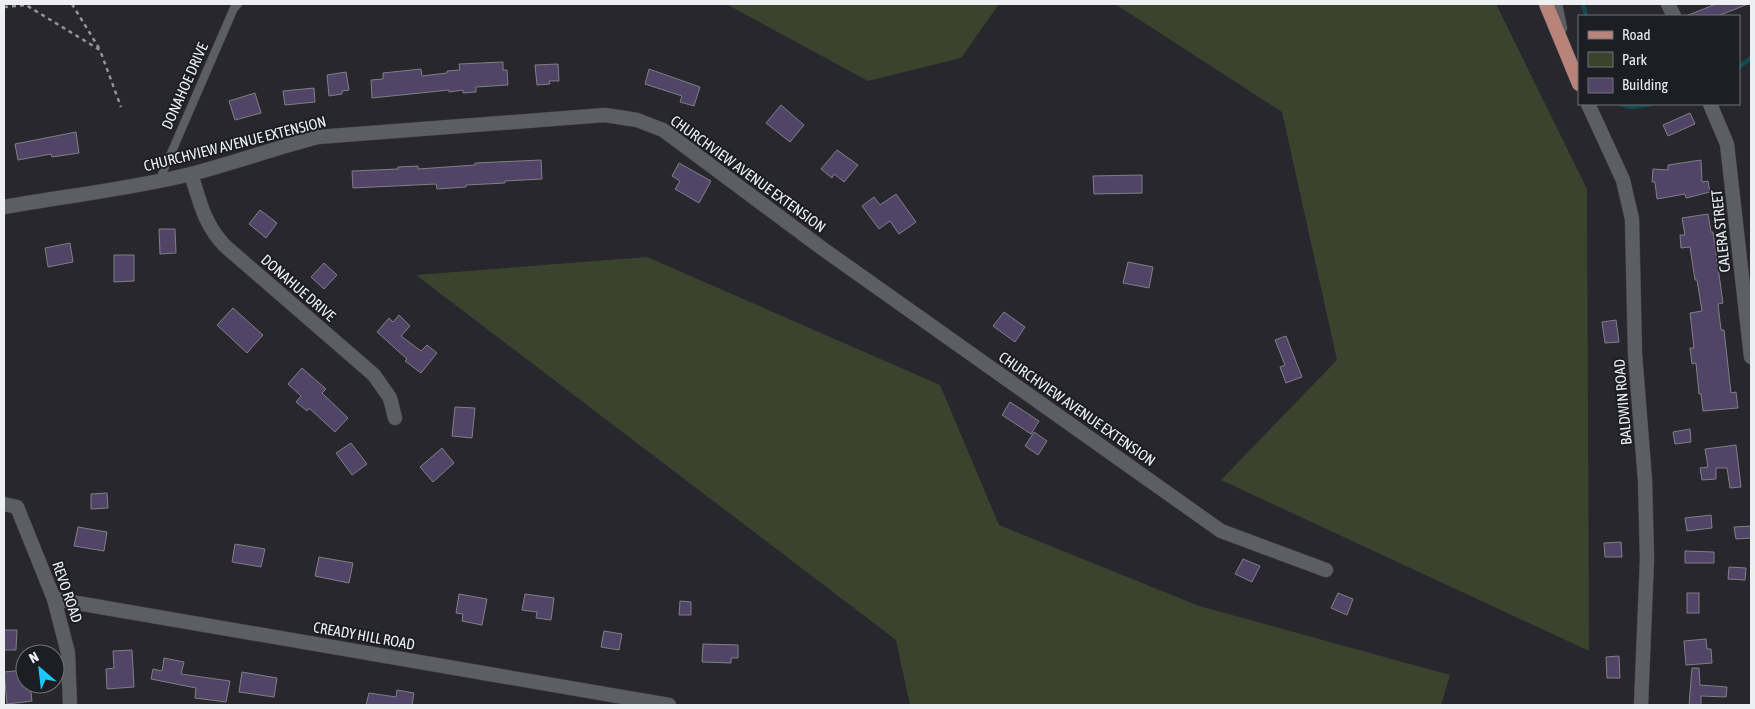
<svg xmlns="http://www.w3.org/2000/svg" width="1755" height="709" viewBox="0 0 1755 709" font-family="'Asap Condensed',sans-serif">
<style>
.green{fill:#3b432f}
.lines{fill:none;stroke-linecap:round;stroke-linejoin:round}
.stream{stroke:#134b52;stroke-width:4.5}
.building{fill:#514567;stroke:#817f85}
.service-casing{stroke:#45464a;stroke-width:9}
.minor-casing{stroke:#45464a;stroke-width:15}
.tertiary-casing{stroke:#45464a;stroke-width:15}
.secondary-casing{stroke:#45464a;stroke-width:15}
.primary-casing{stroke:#45464a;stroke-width:15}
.path{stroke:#939498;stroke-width:2.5;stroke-dasharray:4 4;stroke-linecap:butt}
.service{stroke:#5d5d64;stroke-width:8}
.minor{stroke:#5d5d64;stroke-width:14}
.tertiary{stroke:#5d5d64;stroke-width:14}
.secondary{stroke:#5d5d64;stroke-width:14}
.primary{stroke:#b88378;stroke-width:14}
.labels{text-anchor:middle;stroke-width:4;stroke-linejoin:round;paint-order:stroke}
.street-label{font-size:15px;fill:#eeeff2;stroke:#1d1e23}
</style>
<rect width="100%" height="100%" fill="#27272d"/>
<g class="green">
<polygon points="726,4 999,4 961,58 868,81"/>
<polygon points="1115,4 1496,4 1587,189 1589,651 1221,480 1337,360 1282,112"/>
<polygon points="647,257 940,385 999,525 1199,606 1450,675 1441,705 910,705 896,640 416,275"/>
</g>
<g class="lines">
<g class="stream">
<polyline points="1583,4 1586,16"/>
<polyline points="1739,67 1751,58"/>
<polyline points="1620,104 1632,107 1651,104"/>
</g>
</g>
<g class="building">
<polygon points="1716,4 1748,4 1718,16 1686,16"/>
<polygon points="503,62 503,70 507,70 508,85 476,87 476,92 463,93 463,90 449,92 449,90 372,98 371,80 383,79 383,73 421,69 422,76 447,73 447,71 460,70 459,64"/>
<polygon points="558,64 559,81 549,81 550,84 537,85 535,65"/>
<polygon points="649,69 700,87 694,106 680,102 682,96 645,84"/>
<polygon points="346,72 349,90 342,91 342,94 329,96 327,75"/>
<polygon points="314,88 315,102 285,105 283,91"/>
<polygon points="255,93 261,113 235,120 229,101"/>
<polygon points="781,105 804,125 790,142 766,123"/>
<polygon points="1690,113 1695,124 1668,136 1663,125"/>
<polygon points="76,132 79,153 52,157 51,154 18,160 15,144"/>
<polygon points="837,150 858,165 844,182 834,174 832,178 821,169"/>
<polygon points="541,160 542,179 505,181 505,183 466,185 466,187 437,189 436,184 353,188 352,171 398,169 398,167 418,166 418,169 475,165 475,163"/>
<polygon points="1701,160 1702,182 1708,181 1710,192 1686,198 1685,194 1657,199 1655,182 1652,182 1653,169 1668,170 1668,165"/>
<polygon points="679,163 711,181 699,203 675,189 680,181 672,176"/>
<polygon points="1142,175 1142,193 1094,194 1093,176"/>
<polygon points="896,194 916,222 899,234 890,221 879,229 862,206 874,197 880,205"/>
<polygon points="260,210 277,223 266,238 249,224"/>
<polygon points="1708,214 1711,232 1713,232 1723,303 1718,304 1721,330 1724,330 1731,393 1736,392 1738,408 1703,411 1701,394 1699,394 1696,363 1692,364 1690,348 1694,348 1690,313 1702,311 1697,280 1695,280 1690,247 1681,248 1680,235 1685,235 1682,218"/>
<polygon points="159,229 175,229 176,253 160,254"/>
<polygon points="70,243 73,262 48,267 45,248"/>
<polygon points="114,255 134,255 134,281 114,282"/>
<polygon points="1128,262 1153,267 1149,288 1123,283"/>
<polygon points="324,263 337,275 324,289 311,277"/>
<polygon points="233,308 263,335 247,353 217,325"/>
<polygon points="1004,312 1025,327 1015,342 993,326"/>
<polygon points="399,315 410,326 401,336 421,351 427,345 437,353 421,373 405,361 407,359 377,332 389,318 393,322"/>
<polygon points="1616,320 1619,342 1605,343 1602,322"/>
<polygon points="1286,336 1302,377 1286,383 1280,367 1285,365 1275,340"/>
<polygon points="302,368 326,389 322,393 348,418 335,432 309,408 307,411 296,402 301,396 288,384"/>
<polygon points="1010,402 1039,421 1031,434 1002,415"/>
<polygon points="455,407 475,408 472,438 452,436"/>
<polygon points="1690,429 1691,442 1675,444 1673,432"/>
<polygon points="1034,432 1047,441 1038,455 1025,446"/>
<polygon points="351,443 367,464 352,475 336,453"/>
<polygon points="1736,445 1741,487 1730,488 1727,468 1716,468 1716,479 1702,480 1700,468 1708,467 1705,449"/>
<polygon points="442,448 454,463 433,482 420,467"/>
<polygon points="107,493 108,508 91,509 91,494"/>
<polygon points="1711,515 1712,528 1687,531 1685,518"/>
<polygon points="1751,526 1751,538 1736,539 1734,527"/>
<polygon points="78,527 107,532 104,551 74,546"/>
<polygon points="1621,542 1622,557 1605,557 1604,543"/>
<polygon points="235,544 265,549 261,567 232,562"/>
<polygon points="1685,551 1714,552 1714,563 1685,563"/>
<polygon points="319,557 353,563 349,583 315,576"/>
<polygon points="1243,559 1260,566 1252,582 1235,574"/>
<polygon points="1729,567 1746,568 1745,580 1728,579"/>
<polygon points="1338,593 1353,599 1347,615 1331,608"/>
<rect x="1687" y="593" width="12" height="20"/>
<polygon points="459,594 487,599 482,625 462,621 463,614 456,613"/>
<polygon points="525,594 554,598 551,620 536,618 537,612 522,610"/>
<polygon points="680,601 691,602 691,615 679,615"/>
<polygon points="4,630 17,630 16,650 4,650"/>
<polygon points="604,631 622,634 619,650 601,647"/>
<polygon points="1706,639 1707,649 1711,649 1712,663 1686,665 1684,641"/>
<polygon points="703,644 738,645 738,658 731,658 731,663 702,662"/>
<polygon points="132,650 134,687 107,689 106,669 114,668 113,651"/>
<polygon points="1619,656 1620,678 1607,678 1606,657"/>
<polygon points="164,658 184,662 181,674 230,681 226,702 195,698 196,688 151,679 153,669 162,671"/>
<polygon points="1692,668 1699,668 1700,685 1727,687 1726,697 1701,696 1701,705 1689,705"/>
<polygon points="25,670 25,684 30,684 32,701 7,704 4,672"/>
<polygon points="242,672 277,678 274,697 239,692"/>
<polygon points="397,690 414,693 412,705 366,705 369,693 396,697"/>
</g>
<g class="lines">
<defs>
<polyline id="service" points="159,181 234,8 238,4"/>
<g id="minor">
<polyline points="1668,4 1674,16"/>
<polyline points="1710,104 1727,144 1751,357"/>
<path d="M191,174C200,202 204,224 225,246L374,375L390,398L395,418"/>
<polyline points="4,504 17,507 54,599 68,653 70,705"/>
<polyline points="54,599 669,705"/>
</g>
<path id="tertiary" d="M4,207C66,196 130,189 191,174C234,163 275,148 318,137L605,115L637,120L663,130L823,249L1221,531L1326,570"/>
<g id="secondary">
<polyline points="1555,4 1560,28"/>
<polyline points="1588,104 1623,180 1632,219 1635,354 1645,480 1647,559 1641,705"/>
</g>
<polyline id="primary" points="1546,4 1579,84"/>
</defs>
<use href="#service" class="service-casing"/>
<use href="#minor" class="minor-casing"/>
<use href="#tertiary" class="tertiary-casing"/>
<use href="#secondary" class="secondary-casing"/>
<use href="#primary" class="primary-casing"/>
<g class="path">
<polyline points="72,4 99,48"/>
<polyline points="4,7 26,5 100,50 121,107"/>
</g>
<use href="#service" class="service"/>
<use href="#minor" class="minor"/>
<use href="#tertiary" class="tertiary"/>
<use href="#secondary" class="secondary"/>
<use href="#primary" class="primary"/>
</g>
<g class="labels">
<g class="street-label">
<text transform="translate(185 86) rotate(-66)" y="5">DONAHOE DRIVE</text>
<text transform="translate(235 144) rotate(-14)" y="5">CHURCHVIEW AVENUE EXTENSION</text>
<text transform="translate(748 174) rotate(36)" y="5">CHURCHVIEW AVENUE EXTENSION</text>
<text transform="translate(1721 231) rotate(-96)" y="5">CALERA STREET</text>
<text transform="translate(298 288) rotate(41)" y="5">DONAHUE DRIVE</text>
<text transform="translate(1623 402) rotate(-95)" y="5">BALDWIN ROAD</text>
<text transform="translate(1077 409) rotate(35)" y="5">CHURCHVIEW AVENUE EXTENSION</text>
<text transform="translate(67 592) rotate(71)" y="5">REVO ROAD</text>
<text transform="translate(364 636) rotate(10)" y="5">CREADY HILL ROAD</text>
</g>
</g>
<rect width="1755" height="709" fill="none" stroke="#eeeff2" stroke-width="10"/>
<rect x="1578" y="15" width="162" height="90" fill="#1d1e23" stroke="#717276"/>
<rect x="1588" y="31" width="25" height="8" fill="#b88378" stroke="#717276"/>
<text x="1622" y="40" font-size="15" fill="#eeeff2">Road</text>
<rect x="1588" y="52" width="25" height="15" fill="#3b432f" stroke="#717276"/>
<text x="1622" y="65" font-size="15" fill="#eeeff2">Park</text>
<rect x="1588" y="78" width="25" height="15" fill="#514567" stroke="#717276"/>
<text x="1622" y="90" font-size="15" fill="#eeeff2">Building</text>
<g transform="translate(40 669) rotate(332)"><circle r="24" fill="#1d1e23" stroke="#717276"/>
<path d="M0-4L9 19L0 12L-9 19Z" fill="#1cc9fc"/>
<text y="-8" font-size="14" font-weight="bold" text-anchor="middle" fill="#eeeff2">N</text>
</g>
</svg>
